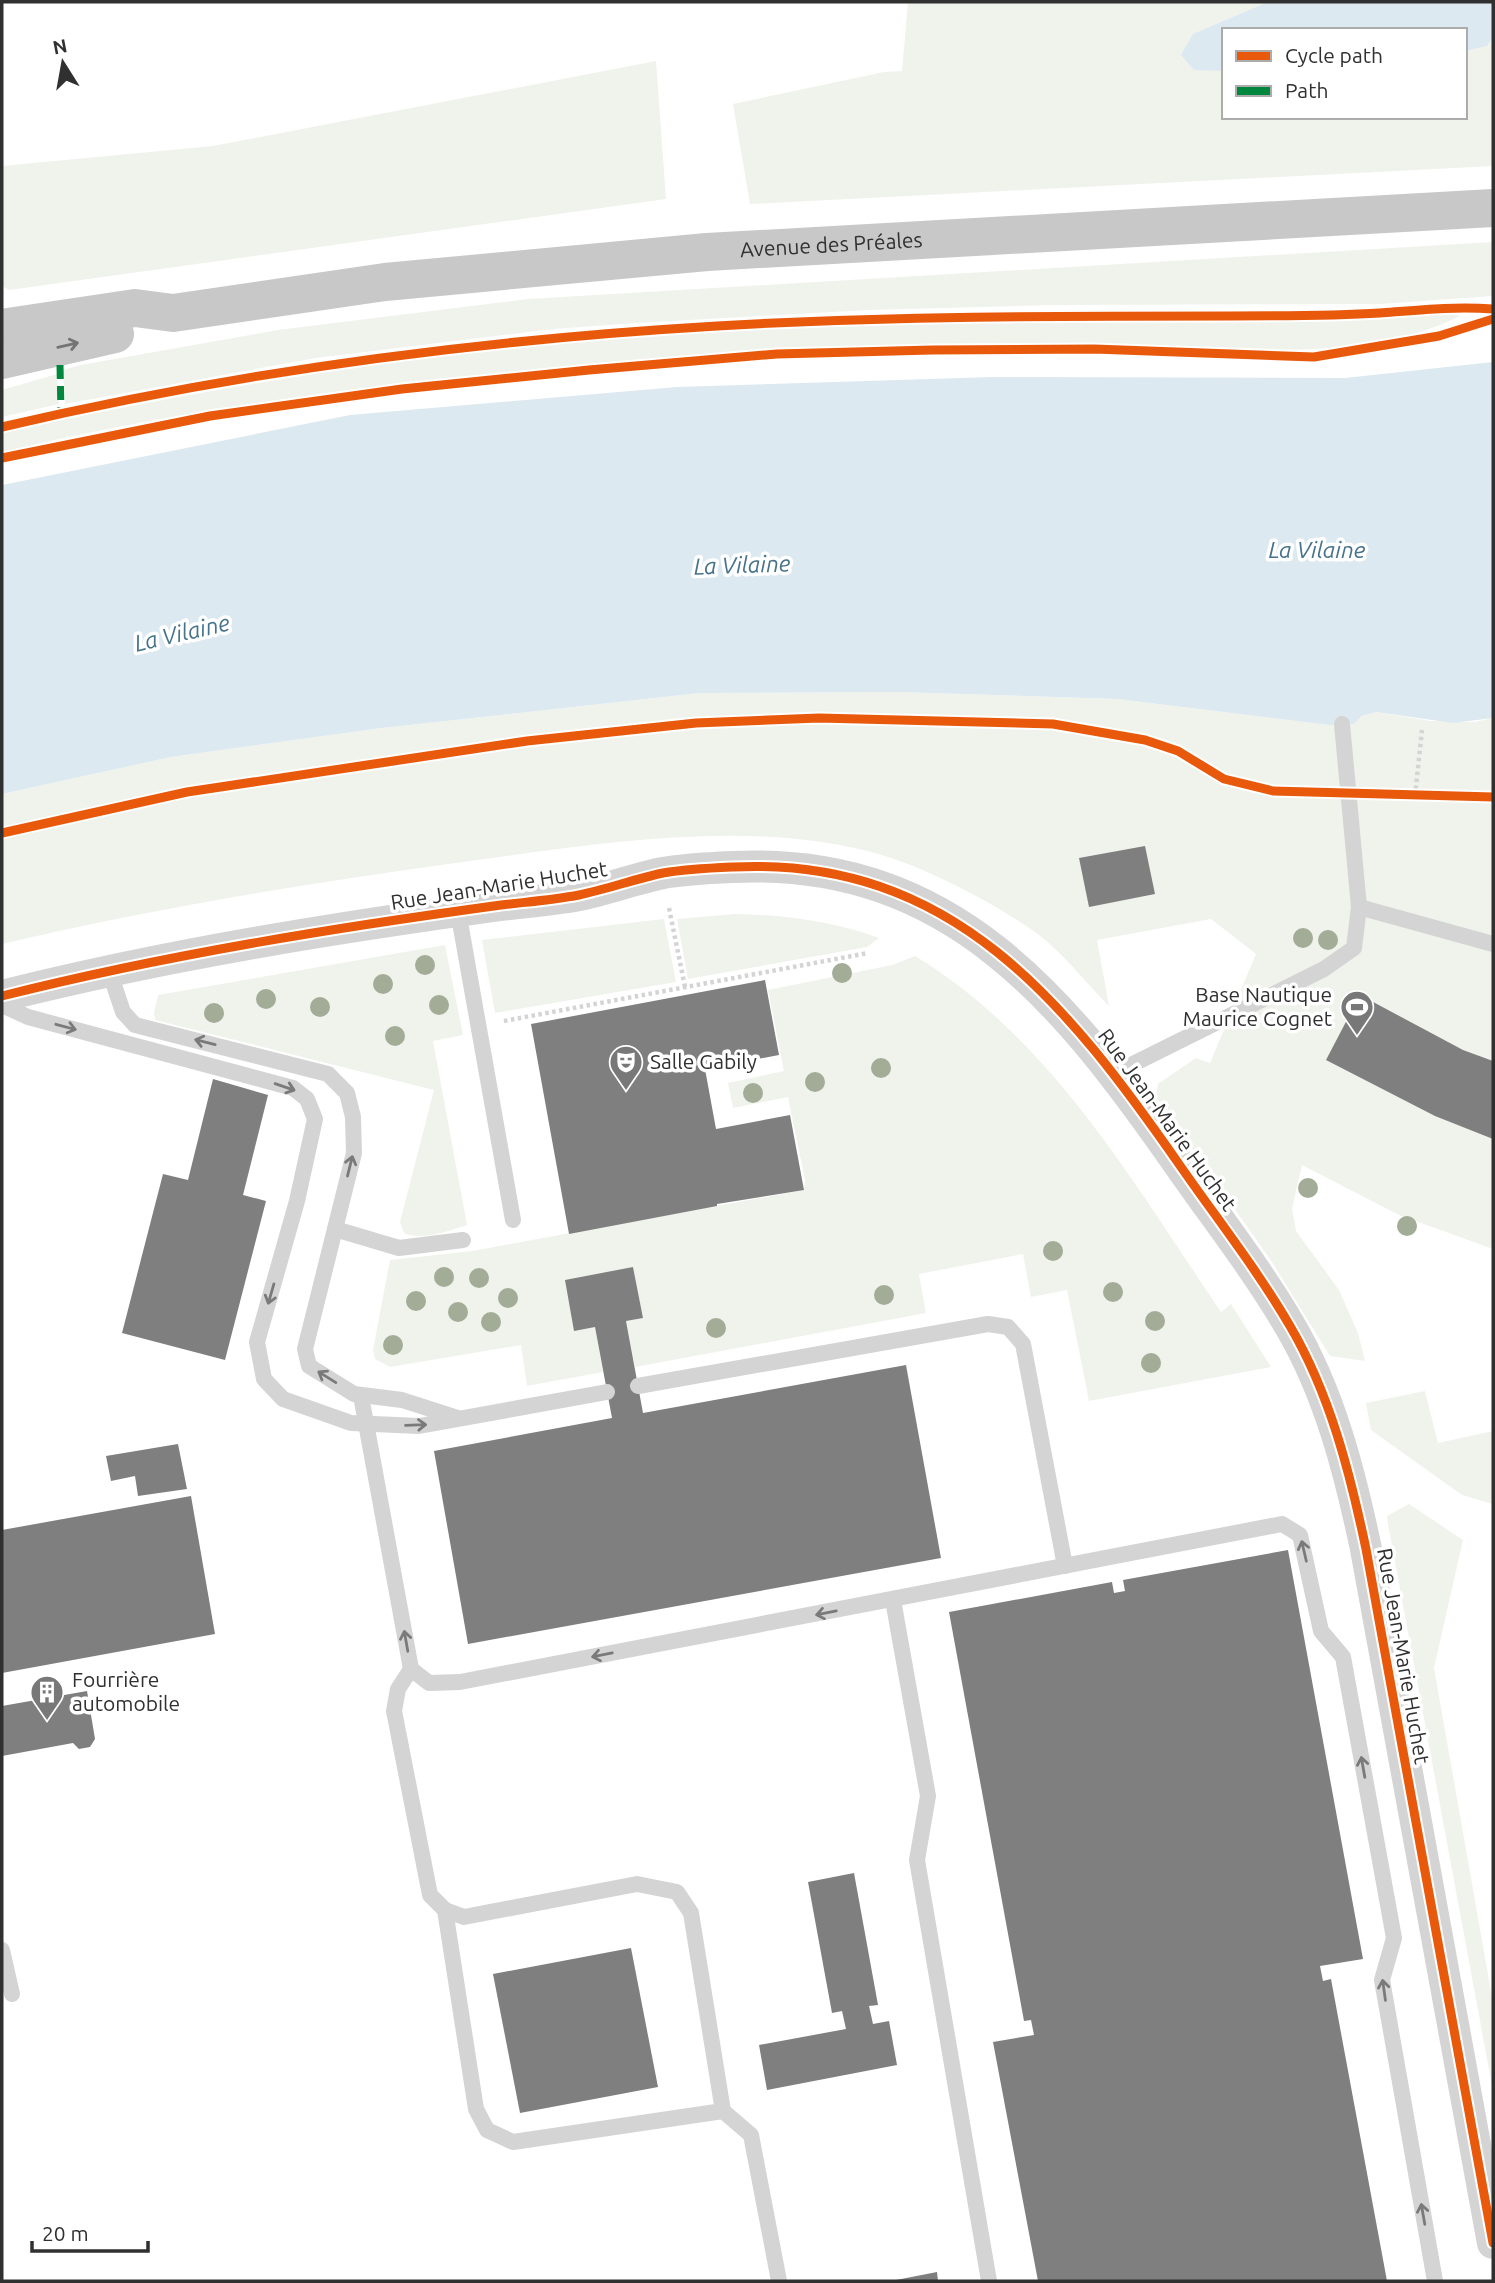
<svg xmlns="http://www.w3.org/2000/svg" width="1495" height="2283" viewBox="0 0 1495 2283" font-family="Ubuntu,sans-serif">
<style>
.green{fill:#f0f3ec;fill-rule:evenodd}
.water{fill:#dde9f0}
.building{fill:#7f7f7f}
.lines{fill:none;stroke-linecap:round;stroke-linejoin:round}
.path{stroke:#d4d4d4;stroke-width:4.5;stroke-dasharray:3.5 3.5;stroke-linecap:butt}
.service{stroke:#d4d4d4;stroke-width:16}
.minor{stroke:#d4d4d4;stroke-width:32}
.primary{stroke:#c8c8c8;stroke-width:38}
.quiet{stroke:#00873e;stroke-width:7;stroke-dasharray:14 7;stroke-linecap:butt}
.cycleway-casing{stroke:#fff;stroke-width:13}
.cycleway{stroke:#e8590c;stroke-width:9}
.tree{fill:#a2ac97}
.oneway{stroke:#747474}
.oneway2{stroke:#7a7a7a}
.labels{text-anchor:middle;stroke-width:7;stroke-linejoin:round;paint-order:stroke}
.street-label{font-size:21px;fill:#303030;stroke:#fff}
.poi-label{font-size:21px;fill:#303030;stroke:#fff;text-anchor:start}
.water-label{font-size:23px;font-style:italic;fill:#46728b;stroke:#fff}
</style>
<rect width="100%" height="100%" fill="#fff"/>
<g class="green">
<path d="M908,2H1493V166L750,204L733,104L884,72L902,71ZM1224,30H1465V117H1224Z"/>
<polygon points="656,61 666,199 9,290 2,286 2,166 213,146"/>
<polygon points="1493,242 1493,296 1381,304 1050,305 868,310 637,323 553,329 316,358 65,404 63,370 81,365 278,330 528,299"/>
<path d="M1440,312L1460,316C1364,364 1244,347 1140,346C1038,344 938,344 837,347C736,350 635,360 534,370C356,387 176,410 2,452V433C250,378 510,339 765,329C898,324 1031,320 1164,320C1257,320 1349,324 1440,312Z"/>
<polygon points="57,374 59,404 2,417 2,390"/>
<path d="M899,692L1117,699L1329,725L1354,724L1362,716L1376,712L1431,721L1474,722L1493,718V1249L1399,1215L1302,1165L1292,1209L1296,1231L1339,1290L1358,1333L1365,1361L1330,1356L1272,1262L1156,1097L1158,1084L1196,1058L1210,1063L1256,954L1211,919L1097,940L1109,1006C1086,983 1064,954 1039,935C1000,906 929,869 882,855C753,817 595,844 463,862C309,883 154,908 2,944V794L171,757L382,728L700,693Z"/>
<path d="M735,914C786,915 832,921 879,938L867,947L688,979L677,919Z"/>
<polygon points="664,919 676,982 495,1013 482,940"/>
<path d="M445,945L463,1035L433,1041L467,1225C448,1231 422,1241 404,1233L400,1222L434,1090L155,1020L154,1013L158,995Z"/>
<path d="M915,956C1051,1038 1134,1184 1221,1312L1231,1304L1271,1367L1089,1401L1067,1290L1031,1297L1023,1254L919,1274L926,1313L635,1367L626,1321L643,1318L633,1267L595,1327L603,1372L527,1386L521,1345L390,1367L375,1359L373,1350L390,1260L472,1251L804,1190L805,1180L788,1097L733,1108L728,1083L784,1071L768,990L892,965Z"/>
<polygon points="1425,1391 1438,1443 1493,1431 1493,1504 1462,1495 1371,1430 1366,1403"/>
<polygon points="1409,1504 1463,1540 1434,1668 1493,2003 1493,2091 1388,1524 1387,1516"/>
</g>
<g class="water">
<polygon points="1268,2 1493,2 1493,36 1487,46 1465,51 1465,30 1224,30 1224,71 1194,70 1181,55 1193,34"/>
<polygon points="1493,362 1493,718 1453,723 1376,712 1362,716 1354,724 1329,725 1117,699 899,692 700,693 382,728 171,757 2,794 2,485 350,415 677,387 993,377 1345,378"/>
</g>
<g class="building">
<polygon points="1145,846 1155,894 1089,907 1079,858"/>
<polygon points="765,980 779,1055 705,1069 716,1129 790,1115 804,1190 717,1204 717,1206 569,1234 531,1024"/>
<polygon points="1360,995 1463,1050 1493,1061 1493,1139 1435,1116 1326,1060"/>
<polygon points="213,1079 268,1095 243,1195 266,1201 225,1360 122,1333 163,1174 188,1180"/>
<polygon points="633,1267 643,1318 626,1321 643,1413 906,1365 941,1558 468,1644 434,1451 612,1418 595,1327 574,1331 565,1280"/>
<polygon points="178,1444 187,1489 138,1496 135,1476 111,1481 106,1456"/>
<polygon points="191,1496 215,1634 2,1673 2,1530"/>
<polygon points="1288,1550 1363,1959 1320,1966 1323,1981 1331,1979 1387,2281 1038,2281 993,2042 1034,2035 1031,2020 1024,2021 949,1612 1112,1582 1114,1593 1125,1591 1123,1580"/>
<polygon points="87,1691 95,1739 90,1747 79,1749 73,1743 2,1756 2,1706"/>
<polygon points="854,1873 878,2005 869,2006 873,2024 889,2021 897,2065 767,2090 759,2045 846,2029 842,2011 832,2013 808,1882"/>
<polygon points="631,1948 658,2087 520,2113 493,1974"/>
<polygon points="937,2272 938,2281 896,2281 896,2280"/>
</g>
<g class="lines">
<g class="path">
<polyline points="1415,796 1422,730"/>
<polyline points="669,908 685,987"/>
<polyline points="504,1021 868,953"/>
</g>
<g class="service">
<polyline points="1342,724 1359,907"/>
<polyline points="458,911 513,1220"/>
<polyline points="109,970 123,1012 135,1025 328,1074 347,1093 353,1117 354,1153 305,1349 309,1366 354,1394 402,1400 458,1418"/>
<polyline points="2,1005 28,1017 293,1088 307,1099 315,1119 297,1201 257,1342 264,1379 283,1399 351,1423 419,1426 607,1392"/>
<polyline points="1115,1073 1324,969 1354,948 1359,907 1493,944"/>
<polyline points="335,1229 399,1248 463,1240"/>
<polyline points="638,1386 988,1324 1008,1327 1023,1344 1065,1566"/>
<polyline points="361,1396 411,1669 429,1683 460,1682 1282,1524 1300,1535 1321,1631 1343,1657 1394,1938 1382,1980 1435,2281"/>
<polyline points="893,1600 928,1796 917,1860 989,2281"/>
<polyline points="411,1669 398,1689 394,1711 430,1895 445,1910 464,1917 637,1884 677,1892 691,1913 723,2111 751,2135 779,2281"/>
<polyline points="445,1910 476,2109 487,2130 513,2142 723,2111"/>
<polyline points="2,1950 12,1994"/>
</g>
<path class="minor" d="M2,996C165,955 333,928 501,905C526,902 553,900 579,895C607,889 635,879 663,873C686,869 710,868 733,867C953,856 1068,1005 1181,1167C1218,1220 1258,1271 1290,1326C1330,1394 1350,1473 1366,1549L1493,2243"/>
<g class="primary">
<path id="s1" d="M2,328L135,308L173,313L385,282L707,252L1493,208"/>
<polyline points="2,360 115,334"/>
</g>
<polyline class="quiet" points="60,365 61,413"/>
<defs>
<g id="cycleway">
<path d="M2,427C236,372 478,340 717,326C888,316 1059,316 1230,316C1280,316 1331,316 1380,313C1418,310 1455,306 1493,309"/>
<polyline points="2,458 210,416 402,389 589,370 777,354 932,350 1094,349 1314,357 1439,336 1493,319"/>
<polyline points="2,833 187,792 527,741 696,723 819,718 1053,724 1145,740 1178,751 1224,779 1273,791 1493,797"/>
<path d="M2,996C165,955 333,928 501,905C526,902 553,900 579,895C607,889 635,879 663,873C686,869 710,868 733,867C953,856 1068,1005 1181,1167C1218,1220 1258,1271 1290,1326C1330,1394 1350,1473 1366,1549L1493,2243"/>
</g>
</defs>
<use href="#cycleway" class="cycleway-casing"/>
<use href="#cycleway" class="cycleway"/>
</g>
<g class="tree">
<circle cx="1303" cy="938" r="10"/>
<circle cx="1328" cy="940" r="10"/>
<circle cx="425" cy="965" r="10"/>
<circle cx="842" cy="973" r="10"/>
<circle cx="383" cy="984" r="10"/>
<circle cx="266" cy="999" r="10"/>
<circle cx="439" cy="1005" r="10"/>
<circle cx="320" cy="1007" r="10"/>
<circle cx="214" cy="1013" r="10"/>
<circle cx="395" cy="1036" r="10"/>
<circle cx="881" cy="1068" r="10"/>
<circle cx="815" cy="1082" r="10"/>
<circle cx="753" cy="1093" r="10"/>
<circle cx="1308" cy="1188" r="10"/>
<circle cx="1407" cy="1226" r="10"/>
<circle cx="1053" cy="1251" r="10"/>
<circle cx="444" cy="1277" r="10"/>
<circle cx="479" cy="1278" r="10"/>
<circle cx="1113" cy="1292" r="10"/>
<circle cx="884" cy="1295" r="10"/>
<circle cx="508" cy="1298" r="10"/>
<circle cx="416" cy="1301" r="10"/>
<circle cx="458" cy="1312" r="10"/>
<circle cx="1155" cy="1321" r="10"/>
<circle cx="491" cy="1322" r="10"/>
<circle cx="716" cy="1328" r="10"/>
<circle cx="393" cy="1345" r="10"/>
<circle cx="1151" cy="1363" r="10"/>
</g>
<defs><path id="oneway-shaft" d="M-6 0H5M1.5-3L5.5 0L1.5 3" fill="none" stroke-width="1.6" stroke-linecap="round" stroke-linejoin="round" transform="scale(1.75)"/></defs>
<use class="oneway" href="#oneway-shaft" transform="translate(68 345) rotate(-13)"/>
<g class="oneway2">
<use href="#oneway-shaft" transform="translate(66 1027) rotate(15)"/>
<use href="#oneway-shaft" transform="translate(205 1042) rotate(-166)"/>
<use href="#oneway-shaft" transform="translate(285 1087) rotate(19)"/>
<use href="#oneway-shaft" transform="translate(350 1166) rotate(-76)"/>
<use href="#oneway-shaft" transform="translate(271 1294) rotate(106)"/>
<use href="#oneway-shaft" transform="translate(327 1377) rotate(-148)"/>
<use href="#oneway-shaft" transform="translate(416 1425) rotate(-2)"/>
<use href="#oneway-shaft" transform="translate(1304 1551) rotate(-103)"/>
<use href="#oneway-shaft" transform="translate(826 1613) rotate(169)"/>
<use href="#oneway-shaft" transform="translate(406 1641) rotate(-100)"/>
<use href="#oneway-shaft" transform="translate(602 1655) rotate(169)"/>
<use href="#oneway-shaft" transform="translate(1363 1767) rotate(-100)"/>
<use href="#oneway-shaft" transform="translate(1384 1990) rotate(-98)"/>
<use href="#oneway-shaft" transform="translate(1423 2214) rotate(-100)"/>
</g>
<defs>
<symbol id="stadium-pin" viewBox="-11 -11 22 30"><path d="M0 17L-7.5 6A9.5 9.5 0 1 1 7.5 6Z" fill="#787878" stroke="#fff"/><path d="M0-5a6.5 5 0 1 0 0 10a6.5 5 0 1 0 0-10ZM-3.5-1.8h7v3.6h-7Z" fill="#fff"/></symbol>
<symbol id="theatre-pin" viewBox="-11 -11 22 30"><path d="M0 17L-7.5 6A9.5 9.5 0 1 1 7.5 6Z" fill="#787878" stroke="#fff"/><path d="M-5-5.5Q0-4 5-5.5V0Q5 5 0 6Q-5 5-5 0ZM-3.3-2.5H-1v1.5H-3.3ZM1-2.5H3.3v1.5H1ZM-2.8 1Q0 5.5 2.8 1Z" fill="#fff"/></symbol>
<symbol id="building-pin" viewBox="-11 -11 22 30"><path d="M0 17L-7.5 6A9.5 9.5 0 1 1 7.5 6Z" fill="#787878" stroke="#fff"/><path d="M-4-6H4V6H1V3H-1V6H-4ZM-2.5-4.3h1.7v1.8h-1.7ZM.8-4.3h1.7v1.8H.8ZM-2.5-1h1.7V.8h-1.7ZM.8-1h1.7V.8H.8Z" fill="#fff"/></symbol>
</defs>
<g fill-rule="evenodd">
<use href="#stadium-pin" x="1338" y="988" width="38" height="52"/>
<use href="#theatre-pin" x="607" y="1043" width="38" height="52"/>
<use href="#building-pin" x="28" y="1673" width="38" height="52"/>
</g>
<g class="labels">
<g class="street-label">
<text dy="7" stroke="none"><textPath href="#s1" startOffset="835">Avenue des Préales</textPath></text>
<text transform="translate(499 886) rotate(-9)" y="7">Rue Jean-Marie Huchet</text>
<text transform="translate(1167 1120) rotate(54)" y="7">Rue Jean-Marie Huchet</text>
<text transform="translate(1403 1656) rotate(80)" y="7">Rue Jean-Marie Huchet</text>
</g>
<g class="poi-label">
<text x="1332" y="1002" text-anchor="end">Base Nautique<tspan x="1332" dy="24">Maurice Cognet</tspan></text>
<text x="650" y="1069">Salle Gabily</text>
<text x="72" y="1687">Fourrière<tspan x="72" dy="24">automobile</tspan></text>
</g>
<g class="water-label">
<text x="1317" y="558">La Vilaine</text>
<text transform="translate(742 565) rotate(-2)" y="8">La Vilaine</text>
<text transform="translate(182 633) rotate(-13)" y="8">La Vilaine</text>
</g>
</g>
<rect width="1495" height="2283" fill="none" stroke="#303030" stroke-width="7"/>
<rect x="1222" y="28" width="245" height="91" fill="#ffffff" stroke="#acacac" stroke-width="2"/>
<rect x="1236" y="51" width="35" height="10" fill="#e8590c" stroke="#acacac" stroke-width="2"/>
<text x="1285" y="63" font-size="21" fill="#303030">Cycle path</text>
<rect x="1236" y="86" width="35" height="10" fill="#00873e" stroke="#acacac" stroke-width="2"/>
<text x="1285" y="98" font-size="21" fill="#303030">Path</text>
<g transform="translate(63 63) rotate(349)" stroke="#ffffff" stroke-width="5" paint-order="stroke">
<path d="M0-5L12 26L0 18L-12 26Z" fill="#303030"/>
<text y="-10" font-size="19" font-weight="bold" text-anchor="middle" fill="#303030">N</text>
</g>
<path d="M32 2241v10h116v-10" fill="none" stroke="#303030" stroke-width="3.5"/>
<text x="42" y="2241" font-size="21" fill="#303030" stroke="#ffffff" stroke-width="5" paint-order="stroke">20 m</text>
</svg>
